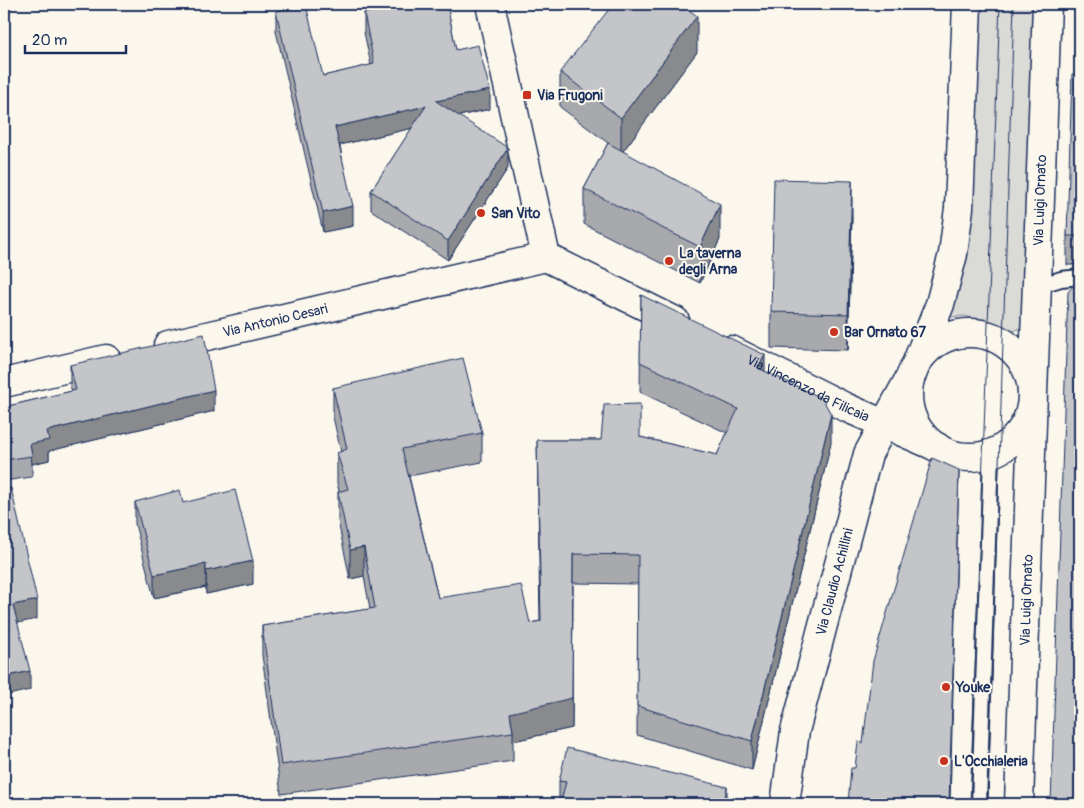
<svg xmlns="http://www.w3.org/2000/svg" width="1084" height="808" viewBox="0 0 1084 808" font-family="Pangolin,sans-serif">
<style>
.green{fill:#dadad7;stroke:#7a849a}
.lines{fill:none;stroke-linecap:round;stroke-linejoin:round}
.service-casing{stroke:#1b2f5e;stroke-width:18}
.minor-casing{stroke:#1b2f5e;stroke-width:31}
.secondary-casing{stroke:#1b2f5e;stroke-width:31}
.service{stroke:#fbf7ec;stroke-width:14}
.minor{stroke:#fbf7ec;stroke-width:28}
.secondary{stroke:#fbf7ec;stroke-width:28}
.tram{stroke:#1b2f5e;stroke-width:1}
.wall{fill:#a8a9ad;stroke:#1b2f5e}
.shaded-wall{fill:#888a8d;stroke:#1b2f5e}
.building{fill:#c3c5c9;stroke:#1b2f5e}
.poi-dot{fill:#c8321e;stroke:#fbf7ec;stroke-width:2}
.labels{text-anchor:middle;stroke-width:4;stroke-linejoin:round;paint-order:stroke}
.poi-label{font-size:14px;font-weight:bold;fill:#1b2f5e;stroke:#fbf7ec;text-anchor:start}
.street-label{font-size:14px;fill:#1b2f5e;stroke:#fbf7ec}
</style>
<rect width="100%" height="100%" fill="#fbf7ec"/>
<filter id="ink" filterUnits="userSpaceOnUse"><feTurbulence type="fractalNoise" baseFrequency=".02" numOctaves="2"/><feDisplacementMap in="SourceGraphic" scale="10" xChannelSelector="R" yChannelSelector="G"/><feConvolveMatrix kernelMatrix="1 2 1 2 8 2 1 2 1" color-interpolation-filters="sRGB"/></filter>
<g filter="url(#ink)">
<polygon class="green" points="980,4 1034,4 1023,320 1019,329 1014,331 965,316 950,317 970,245"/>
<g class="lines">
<defs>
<g id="service">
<polyline points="1035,287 1061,279 1080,277"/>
<polyline points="979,804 991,453"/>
</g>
<g id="minor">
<polyline points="490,4 546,257"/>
<polyline points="546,257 675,321"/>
<path id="s1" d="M168,345L546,257"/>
<path id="s2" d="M731,350L845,407L937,447"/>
<polyline points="4,383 106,359"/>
</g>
<g id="secondary">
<circle cx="970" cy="395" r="62"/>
<path id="s3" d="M785,804L795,731L868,454L913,372L940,304L953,254L959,208L967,4"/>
<path id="s4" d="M1019,804C1029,537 1036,271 1047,4"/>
</g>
</defs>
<use href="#service" class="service-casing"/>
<use href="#minor" class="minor-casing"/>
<use href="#secondary" class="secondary-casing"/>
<use href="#service" class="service"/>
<use href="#minor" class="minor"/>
<use href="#secondary" class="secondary"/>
<g class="tram">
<polyline points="970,804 1000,4"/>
<polyline points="988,804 1014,4"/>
</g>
</g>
<g class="wall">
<polygon points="374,4 447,4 456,50 490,109 459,116 508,168 448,260 371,210 371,191 412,128 340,145 353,226 323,232 276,31 276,11 323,76 371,65 364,32 364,13 375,10"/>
<polygon points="697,52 623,151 720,239 700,283 584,224 584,189 608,143 560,107 560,72"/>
<polygon points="1080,74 1080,265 1067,265 1067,236"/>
<polygon points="852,216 848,350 771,348 771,312"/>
<polygon points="641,295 765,371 831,443 752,770 637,735 638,584 573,583 572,728 513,741 513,761 281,794 262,655 262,626 370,609 364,576 350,579 338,521 338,492 339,491 337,483 337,453 341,452 333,417 333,388 482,433 482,462 409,476 438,598 530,623 540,621 537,440 601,440 640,437 717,455 727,433 640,392"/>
<polygon points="70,365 214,411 49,451 49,460 32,464 32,477 4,481 4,407 72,391 70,386"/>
<polygon points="135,502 183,503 253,584 206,594 206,587 154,598 135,524"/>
<polygon points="559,781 727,804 559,804"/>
</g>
<g class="shaded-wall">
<polygon points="697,16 697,52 621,154 621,118"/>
<polygon points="490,90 490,109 436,121 436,101"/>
<polygon points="426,106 426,125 335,146 335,127"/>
<polygon points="508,148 508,168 448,260 448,241"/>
<polygon points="852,181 852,216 848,350 848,314"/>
<polygon points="720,204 720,239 700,283 700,247"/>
<polygon points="353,206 353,226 323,232 323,213"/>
<polygon points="765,355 765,384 758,368"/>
<polygon points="214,390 214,411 49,451 49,460 32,464 30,444 47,431"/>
<polygon points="831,414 831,443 752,770 752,741"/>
<polygon points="959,470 950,804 949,804"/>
<polygon points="364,547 364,576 350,579 350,550"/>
<polygon points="573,554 572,728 513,741 513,732 510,713"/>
<polygon points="253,561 253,584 206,594 206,571"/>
<polygon points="206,564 206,587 154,598 154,575"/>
<polygon points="37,600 37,619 13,624 13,605"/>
<polygon points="30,671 30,690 4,696 4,677"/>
<polygon points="727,787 727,804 724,804"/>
</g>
<g class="building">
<polygon points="377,4 447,4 456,50 478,45 490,90 436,101 508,148 448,241 371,191 426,106 335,127 353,206 323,213 276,11 306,5 323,76 374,64 364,13 379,10"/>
<polygon points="613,4 681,4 697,16 621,118 560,72"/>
<polygon points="1072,74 1080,74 1080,236 1067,236"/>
<polygon points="608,143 720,204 700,247 584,189"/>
<polygon points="774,179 852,181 848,314 771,312"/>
<polygon points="1080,278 1080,804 1051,804 1068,292"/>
<polygon points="641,295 765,355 758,368 822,398 831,414 752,741 637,706 638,555 573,554 572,698 510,713 513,732 281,765 262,626 375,608 364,547 350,550 338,492 348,489 337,453 347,449 333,388 463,358 482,433 402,449 438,598 521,585 530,623 541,621 537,440 601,440 604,405 640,404 640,437 717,455 738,409 640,362"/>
<polygon points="204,334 214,390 47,431 49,440 30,444 32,456 4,460 4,407 76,390 70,365"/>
<polygon points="932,458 959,470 949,804 848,804 851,768 855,768 858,742 863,743 873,661"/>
<polygon points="11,488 37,600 13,605 30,671 4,677 4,490"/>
<polygon points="180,490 183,503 235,490 253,561 206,571 206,564 154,575 135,502"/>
<polygon points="567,748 727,787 724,804 560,804 566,782 559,781"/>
</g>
</g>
<g class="poi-dot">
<rect x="522" y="90" width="10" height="10" rx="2.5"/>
<circle cx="481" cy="213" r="5"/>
<circle cx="669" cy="261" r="5"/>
<circle cx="834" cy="332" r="5"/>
<circle cx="946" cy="687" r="5"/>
<circle cx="944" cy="761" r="5"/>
</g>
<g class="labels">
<g class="poi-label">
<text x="537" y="100">Via Frugoni</text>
<text x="491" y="218">San Vito</text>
<text x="679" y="258">La taverna<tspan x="679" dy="16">degli Arna</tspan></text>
<text x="844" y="337">Bar Ornato 67</text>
<text x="956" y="692">Youke</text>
<text x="954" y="766">L'Occhialeria</text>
</g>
<g class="street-label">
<text dy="5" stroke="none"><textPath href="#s4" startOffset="604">Via Luigi Ornato</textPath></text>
<text dy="5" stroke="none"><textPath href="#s1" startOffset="110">Via Antonio Cesari</textPath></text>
<text dy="5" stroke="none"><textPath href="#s2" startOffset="86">Via Vincenzo da Filicaia</textPath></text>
<text dy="5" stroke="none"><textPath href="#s3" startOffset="228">Via Claudio Achillini</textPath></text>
<text dy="5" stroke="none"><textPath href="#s4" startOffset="204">Via Luigi Ornato</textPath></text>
</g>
</g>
<rect width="1084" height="808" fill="none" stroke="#fbf7ec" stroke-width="20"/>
<rect x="10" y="10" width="1064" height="788" fill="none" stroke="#1b2f5e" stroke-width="2" filter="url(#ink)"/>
<path d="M25 45v8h101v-8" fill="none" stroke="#1b2f5e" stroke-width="2.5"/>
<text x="32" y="45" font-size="15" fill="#1b2f5e" stroke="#fbf7ec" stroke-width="4" paint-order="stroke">20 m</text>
</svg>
